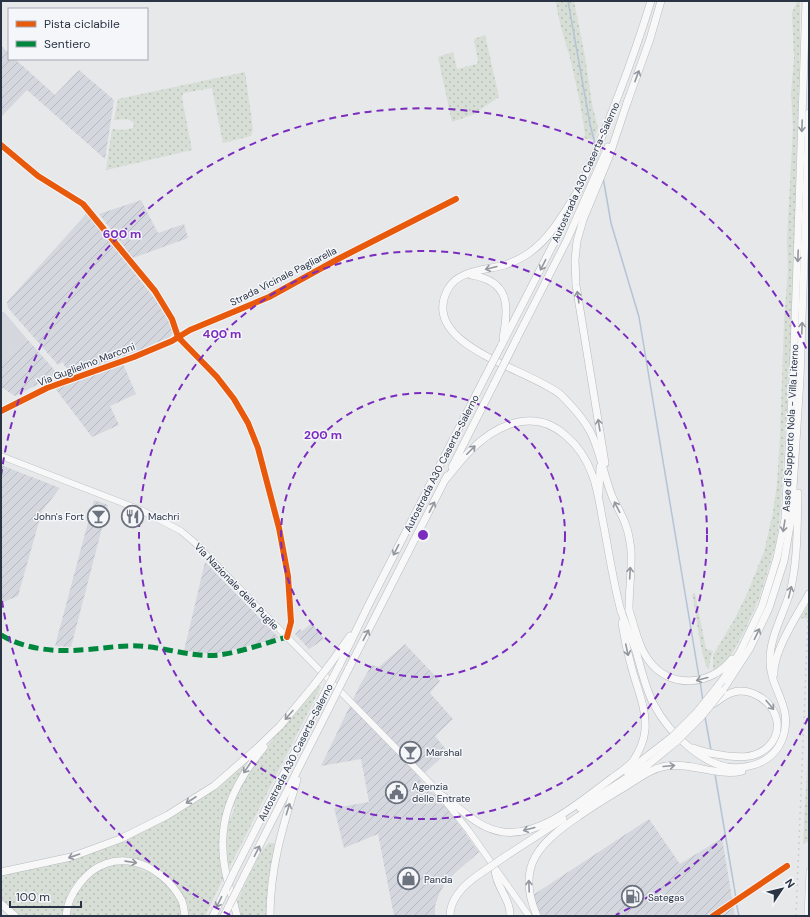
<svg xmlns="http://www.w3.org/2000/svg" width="810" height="917" viewBox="0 0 810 917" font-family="'DM Sans',sans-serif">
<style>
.built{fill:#d4d7dd}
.industrial{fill:url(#industrial-furrows)}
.grass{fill:url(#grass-dots)}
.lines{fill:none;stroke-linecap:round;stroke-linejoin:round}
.stream{stroke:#b4c4d5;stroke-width:1.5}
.minor-casing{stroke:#c4c6c8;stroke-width:5}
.tertiary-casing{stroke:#c4c6c8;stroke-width:6}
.primary-casing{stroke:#c2c5c8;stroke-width:7}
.trunk-casing{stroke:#b8bbbf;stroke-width:8}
.motorway-casing{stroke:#b8bbbf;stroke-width:8}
.minor{stroke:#f5f6f7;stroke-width:4}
.tertiary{stroke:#f5f6f7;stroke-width:5}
.primary{stroke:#f8f8f8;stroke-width:6}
.trunk{stroke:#f8f8f8;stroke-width:7}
.motorway{stroke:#f8f8f8;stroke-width:7}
.rail{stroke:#cecfd2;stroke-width:1.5;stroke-dasharray:2 4;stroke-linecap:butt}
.trunk-bridge-casing{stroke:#b8bbbf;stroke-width:8;stroke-linecap:butt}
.motorway-bridge-casing{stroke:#b8bbbf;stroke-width:8;stroke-linecap:butt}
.trunk-bridge{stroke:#f8f8f8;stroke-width:7}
.motorway-bridge{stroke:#f8f8f8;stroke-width:7}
.quiet{stroke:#00873e;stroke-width:5;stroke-dasharray:10 5;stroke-linecap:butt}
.cycleway-casing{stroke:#f4f6f9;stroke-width:8}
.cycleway{stroke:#e8590c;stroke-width:6}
.oneway{stroke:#92969e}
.ring{fill:none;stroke:#7b2cbf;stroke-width:2;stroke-dasharray:7 5}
.labels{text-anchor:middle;stroke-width:3;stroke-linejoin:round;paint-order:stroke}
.street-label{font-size:10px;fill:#2b3445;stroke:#f4f6f9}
.poi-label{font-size:10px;fill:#2b3445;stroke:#f4f6f9;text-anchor:start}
.centre{fill:#7b2cbf;stroke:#f4f6f9;stroke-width:2}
.ring-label{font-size:12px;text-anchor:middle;font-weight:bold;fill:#7b2cbf;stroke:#f4f6f9;stroke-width:3;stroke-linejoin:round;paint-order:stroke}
</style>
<defs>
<pattern id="industrial-furrows" width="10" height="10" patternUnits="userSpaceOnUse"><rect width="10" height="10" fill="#d4d7dd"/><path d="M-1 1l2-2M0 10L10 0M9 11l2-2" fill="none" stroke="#b6b9bf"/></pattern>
<pattern id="grass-dots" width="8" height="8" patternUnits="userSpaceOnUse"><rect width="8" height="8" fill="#d6ded6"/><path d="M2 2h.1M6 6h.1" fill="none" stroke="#b8bfb9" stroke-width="1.8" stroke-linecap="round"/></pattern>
</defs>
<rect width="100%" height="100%" fill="#e6e8ea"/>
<polygon class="built" points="1,312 4,312 27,339 1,361"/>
<g class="industrial">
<polygon points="1,46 9,53 9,59 15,59 55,95 79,70 114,100 105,159 27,90 1,117"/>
<polygon points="141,200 158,233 184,224 188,238 133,258 99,214"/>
<polygon points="87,213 151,294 161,307 173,329 172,334 170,337 135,352 73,375 64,365 63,362 58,365 8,308 7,302"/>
<polygon points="27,339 58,374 15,396 1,387 1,361"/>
<polygon points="123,364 136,394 110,406 119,425 92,437 54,387"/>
<polygon points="1,465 60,488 42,511 18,596 1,603"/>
<polygon points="94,500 108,505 71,647 55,646"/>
<polygon points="205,562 279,638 219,653 206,653 184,651"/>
<polygon points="312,623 324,639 309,649 295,634 300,629 302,631"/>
<polygon points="405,644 440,681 430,693 453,719 435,736 448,752 419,778 446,807 479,852 455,873 445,883 439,894 435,906 435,916 394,916 378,834 344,848 334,808 369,802 361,759 321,766 361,683 372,665 379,667"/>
<polygon points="649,819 680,864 722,838 735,916 541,916 535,906 533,895"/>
</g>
<g class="grass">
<path d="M556,1H574L585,57L592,104L598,128L594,140L583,138L585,135C582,109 576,83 570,58C565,39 558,21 556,1Z"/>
<polygon points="797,1 800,1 800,43 791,344 780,516 776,544 760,596 745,630 733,652 723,664 713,670 713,655 734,620 746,596 764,552 773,512 777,484 780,437 784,321 788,270 787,240 793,127 791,94 794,58 792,13"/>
<polygon points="485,35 499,97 472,115 452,122 438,57 453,52 457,69 477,64 478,61 474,39"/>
<polygon points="245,72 253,129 251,136 223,143 212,88 183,93 182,98 192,150 106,170 112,129 124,130 133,128 134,125 133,122 127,119 114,120 118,99"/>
<path d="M695,593L706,649L713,651L710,660L709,670C701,660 696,613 693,598L692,594Z"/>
<polygon points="809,603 809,619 801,618"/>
<polygon points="317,685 321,687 228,870 225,848 227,827 235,807 231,806 253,764"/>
<polygon points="809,734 809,841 804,844 803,844"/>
<path d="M246,762V763L232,790L223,816L219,847L224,877L205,916H187C183,903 181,890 172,880C136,838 66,861 63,916H19L1,900V873L31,868L146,827Z"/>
<path d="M269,843H275L269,883L267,916H241L237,902C243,889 259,851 269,843Z"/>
<polygon points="116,864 141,866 140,870 156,874 177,897 183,916 67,916 73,894 96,870"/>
</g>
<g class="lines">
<g class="stream">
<polyline points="568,1 590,124 595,144"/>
<polyline points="603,177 611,223 639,317 699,677"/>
<polyline points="700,681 703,701"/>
<polyline points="705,717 711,750"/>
<polyline points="715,774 736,898"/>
<polyline points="736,902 739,916"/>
</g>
<defs>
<g id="minor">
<polyline points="1,145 38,176 83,204 155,291 172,319 178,337 217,377 234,399 248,423 258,448 279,528 288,576 291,622 287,637"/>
<polyline points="1,411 47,388 134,357 172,341 190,330 269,297 340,258 456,199"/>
<polyline points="713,916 787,866"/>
</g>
<polyline id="tertiary" points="807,916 809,871"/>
<polyline id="primary" points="1,456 141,510 181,531 194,542 433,786 469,831 529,916"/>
<g id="trunk">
<path d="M629,610C635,627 638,647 650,662C671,689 711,686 732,659"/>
<path d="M621,611C626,625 631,638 636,651C641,668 645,687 653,703C668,732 708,774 744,767C761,765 775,756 782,740C795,706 769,690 770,659C770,637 784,613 790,592C798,560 797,526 798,493"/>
<path d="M774,674C773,651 798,614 809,594"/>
<polyline points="722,681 740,652 762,606 777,558 785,519 793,378 806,1"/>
<polyline points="722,691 750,648 769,608 784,561 791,520 800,379 809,113"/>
<path d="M693,748C704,753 716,754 728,756C739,757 751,758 761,752C788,736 779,703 752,693C746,691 738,690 731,693C725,695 719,700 713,704"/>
<polyline points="644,768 677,741"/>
<polyline points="627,772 672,737"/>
<path d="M441,795C462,808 476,828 503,832C542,837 582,800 612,778C619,773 627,768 633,761C639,752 644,741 645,730C647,708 636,686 631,665C627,651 624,637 622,623"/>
<polyline points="580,808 647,765"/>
<polyline points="506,856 563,819"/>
<path d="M495,869C495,886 511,899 510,916"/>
<path d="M450,916C450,897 466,883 481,873"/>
<path d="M537,916C515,866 540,842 579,816C593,806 608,797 623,788C637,780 649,769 666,766C691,762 718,777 742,771"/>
</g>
<g id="motorway">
<polyline points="627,103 650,39 661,1"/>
<path d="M579,189C565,211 551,238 529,253C522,258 513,262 505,265C486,270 458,270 448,289C417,346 531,369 561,395C573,407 585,420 592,435C601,455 604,476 612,496C616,506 623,515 626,526C629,533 630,542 631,550C632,569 629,590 629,610"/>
<path d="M578,192C606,130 631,66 651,1"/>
<path d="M471,275C510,281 509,306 503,338"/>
<polyline points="516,340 567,240 608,147"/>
<polyline points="501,346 559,233 571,207"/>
<polyline points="605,463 576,285 575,260 577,241 583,220 609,157 628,100"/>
<polyline points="452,467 494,384"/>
<path d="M445,480C453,471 460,461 469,452C495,425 533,407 565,435C577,445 587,460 592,474C598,489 600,506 603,522C609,552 613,582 621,611"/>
<polyline points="599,493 600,467"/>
<polyline points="331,663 350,636"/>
<polyline points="339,666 369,604 484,379"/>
<polyline points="348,670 447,476"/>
<polyline points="1,872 71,857 120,839 168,815 214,786 254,751 280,726 314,685"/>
<polyline points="233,874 319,704"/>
<polyline points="239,886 329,708"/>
<polyline points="1,904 15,916"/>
<path d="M66,916C67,903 72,893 80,883C111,843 162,862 182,901C184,906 184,911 185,916"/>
<polyline points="213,916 226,889"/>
<polyline points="224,916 229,906"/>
<path d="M237,916C234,902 229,888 226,874C215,823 232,786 264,747"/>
<path d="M270,916C270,867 283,826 297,780"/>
</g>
</defs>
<use href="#minor" class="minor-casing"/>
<use href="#tertiary" class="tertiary-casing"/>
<use href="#primary" class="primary-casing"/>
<use href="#trunk" class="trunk-casing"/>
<use href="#motorway" class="motorway-casing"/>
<use href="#minor" class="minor"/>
<use href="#tertiary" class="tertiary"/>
<use href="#primary" class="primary"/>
<use href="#trunk" class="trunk"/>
<use href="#motorway" class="motorway"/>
<polyline class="rail" points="796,916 808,619"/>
<defs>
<g id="trunk-bridge">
<polyline points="672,737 697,712 722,681"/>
<polyline points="677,741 701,717 722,691"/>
<polyline points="481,873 506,856"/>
</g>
<g id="motorway-bridge">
<polyline points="484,379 501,346"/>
<polyline points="494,384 516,340"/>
<polyline points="314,685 331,663"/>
<polyline points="319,704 339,666"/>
<polyline points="329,708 348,670"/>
<polyline points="226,889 233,874"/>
<polyline points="229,906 239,886"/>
</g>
</defs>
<use href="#trunk-bridge" class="trunk-bridge-casing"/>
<use href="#motorway-bridge" class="motorway-bridge-casing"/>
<use href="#trunk-bridge" class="trunk-bridge"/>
<use href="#motorway-bridge" class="motorway-bridge"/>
<path class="quiet" d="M1,635C24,649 54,652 80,650C100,649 119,645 138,646C165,647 193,658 219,655C241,652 266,643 287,637"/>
<defs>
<g id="cycleway">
<polyline points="1,145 38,176 83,204 155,291 172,319 178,337 217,377 234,399 248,423 258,448 279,528 288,576 291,622 287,637"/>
<polyline points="1,411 47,388 134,357 172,341 190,330 269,297 340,258 456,199"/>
<polyline points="713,916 787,866"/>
</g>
</defs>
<use href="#cycleway" class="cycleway-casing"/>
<use href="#cycleway" class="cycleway"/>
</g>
<defs><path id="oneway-shaft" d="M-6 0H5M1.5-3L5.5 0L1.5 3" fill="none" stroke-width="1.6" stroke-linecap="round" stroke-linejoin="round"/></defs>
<g class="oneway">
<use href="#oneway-shaft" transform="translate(637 76) rotate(-70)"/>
<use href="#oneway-shaft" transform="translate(802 126) rotate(92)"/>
<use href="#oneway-shaft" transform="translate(798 256) rotate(92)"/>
<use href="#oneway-shaft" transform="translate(543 265) rotate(117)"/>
<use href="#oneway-shaft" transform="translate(491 268) rotate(166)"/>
<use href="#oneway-shaft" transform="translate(578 297) rotate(-99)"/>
<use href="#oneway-shaft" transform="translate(802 328) rotate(-88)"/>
<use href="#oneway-shaft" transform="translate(599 425) rotate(-99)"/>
<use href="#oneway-shaft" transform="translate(471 450) rotate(-45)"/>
<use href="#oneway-shaft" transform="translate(432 507) rotate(-63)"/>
<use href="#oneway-shaft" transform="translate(617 507) rotate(-117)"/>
<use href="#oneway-shaft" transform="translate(784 526) rotate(99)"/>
<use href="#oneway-shaft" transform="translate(396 550) rotate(117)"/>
<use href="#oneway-shaft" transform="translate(630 573) rotate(-87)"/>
<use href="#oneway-shaft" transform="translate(790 592) rotate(-76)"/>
<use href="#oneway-shaft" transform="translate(757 634) rotate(-64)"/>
<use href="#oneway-shaft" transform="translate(366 635) rotate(-62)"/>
<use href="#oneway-shaft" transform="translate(627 650) rotate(78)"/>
<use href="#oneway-shaft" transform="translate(702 679) rotate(165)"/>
<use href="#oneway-shaft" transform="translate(770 705) rotate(50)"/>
<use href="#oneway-shaft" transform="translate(289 715) rotate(131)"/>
<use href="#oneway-shaft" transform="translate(669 766) rotate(-5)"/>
<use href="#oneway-shaft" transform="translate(247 768) rotate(124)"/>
<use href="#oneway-shaft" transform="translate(191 800) rotate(147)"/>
<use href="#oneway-shaft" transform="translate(288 809) rotate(-73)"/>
<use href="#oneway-shaft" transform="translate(529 829) rotate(165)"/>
<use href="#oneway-shaft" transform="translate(257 851) rotate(-63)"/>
<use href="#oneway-shaft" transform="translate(74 856) rotate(161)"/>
<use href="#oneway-shaft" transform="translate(131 862) rotate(8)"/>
<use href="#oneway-shaft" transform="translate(529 886) rotate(-92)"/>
<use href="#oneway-shaft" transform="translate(219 902) rotate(116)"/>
</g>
<g class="ring">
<circle cx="423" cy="535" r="142"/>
<circle cx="423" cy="535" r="284"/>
<path d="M808 718A426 426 0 0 1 616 915M230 915A426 426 0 0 1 1 594M1 476A426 426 0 0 1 808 352"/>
</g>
<defs>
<symbol id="bar-ring" viewBox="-11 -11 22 22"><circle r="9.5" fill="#f4f6f9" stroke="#6c737f" stroke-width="1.5"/><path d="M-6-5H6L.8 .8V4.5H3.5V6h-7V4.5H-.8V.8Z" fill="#6c737f"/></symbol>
<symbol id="restaurant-ring" viewBox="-11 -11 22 22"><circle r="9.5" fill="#f4f6f9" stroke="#6c737f" stroke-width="1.5"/><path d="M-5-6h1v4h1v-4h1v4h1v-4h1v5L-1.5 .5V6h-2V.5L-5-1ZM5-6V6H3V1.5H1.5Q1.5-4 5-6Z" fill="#6c737f"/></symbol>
<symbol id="civic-ring" viewBox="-11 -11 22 22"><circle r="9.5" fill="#f4f6f9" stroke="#6c737f" stroke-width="1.5"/><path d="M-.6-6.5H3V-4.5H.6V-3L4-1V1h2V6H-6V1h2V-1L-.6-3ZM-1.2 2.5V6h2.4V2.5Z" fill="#6c737f"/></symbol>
<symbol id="shop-ring" viewBox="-11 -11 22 22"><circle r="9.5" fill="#f4f6f9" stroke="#6c737f" stroke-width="1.5"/><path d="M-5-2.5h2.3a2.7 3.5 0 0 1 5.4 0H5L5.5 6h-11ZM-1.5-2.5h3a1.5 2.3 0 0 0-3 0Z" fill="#6c737f"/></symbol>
<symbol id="fuel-ring" viewBox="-11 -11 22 22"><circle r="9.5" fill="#f4f6f9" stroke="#6c737f" stroke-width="1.5"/><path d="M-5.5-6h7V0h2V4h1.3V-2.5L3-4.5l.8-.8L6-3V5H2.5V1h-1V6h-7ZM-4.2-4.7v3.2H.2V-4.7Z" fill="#6c737f"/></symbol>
</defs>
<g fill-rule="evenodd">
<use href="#bar-ring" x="86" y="504" width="25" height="25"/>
<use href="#restaurant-ring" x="120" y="504" width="25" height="25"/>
<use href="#bar-ring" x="398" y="740" width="25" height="25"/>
<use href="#civic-ring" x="384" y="780" width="25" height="25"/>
<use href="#shop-ring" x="396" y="866" width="25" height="25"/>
<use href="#fuel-ring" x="620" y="884" width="25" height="25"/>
</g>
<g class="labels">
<g class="street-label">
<text transform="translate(585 172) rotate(-66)" y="4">Autostrada A30 Caserta-Salerno</text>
<text transform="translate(283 276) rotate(-27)" y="4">Strada Vicinale Pagliarella</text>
<text transform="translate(86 364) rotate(-21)" y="4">Via Guglielmo Marconi</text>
<text transform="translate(790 428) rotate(-87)" y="4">Asse di Supporto Nola - Villa Literno</text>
<text transform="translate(441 463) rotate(-63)" y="4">Autostrada A30 Caserta-Salerno</text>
<text transform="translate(237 586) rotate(46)" y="4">Via Nazionale delle Puglie</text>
<text transform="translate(295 752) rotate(-63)" y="4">Autostrada A30 Caserta-Salerno</text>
</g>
<g class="poi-label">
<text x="84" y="520" text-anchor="end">John's Fort</text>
<text x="148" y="520">Machri</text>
<text x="426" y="756">Marshal</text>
<text x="412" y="790">Agenzia<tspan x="412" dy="12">delle Entrate</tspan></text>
<text x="424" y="883">Panda</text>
<text x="648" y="901">Sategas</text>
</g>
</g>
<circle cx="423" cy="535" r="6" class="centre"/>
<g class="ring-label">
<text x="122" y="238">600 m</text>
<text x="222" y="338">400 m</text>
<text x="323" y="439">200 m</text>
</g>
<rect width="810" height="917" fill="none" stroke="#2b3445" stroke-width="4"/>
<rect x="8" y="8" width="140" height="52" fill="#f4f6f9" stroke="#a4a8b1"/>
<rect x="16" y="21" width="20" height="6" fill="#e8590c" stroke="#a4a8b1"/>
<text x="44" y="28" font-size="12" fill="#2b3445">Pista ciclabile</text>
<rect x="16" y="41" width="20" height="6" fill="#00873e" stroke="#a4a8b1"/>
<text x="44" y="48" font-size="12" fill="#2b3445">Sentiero</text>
<g transform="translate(782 889) rotate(55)" stroke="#f4f6f9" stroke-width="3" paint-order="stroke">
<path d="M0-3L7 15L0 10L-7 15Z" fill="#2b3445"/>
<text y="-6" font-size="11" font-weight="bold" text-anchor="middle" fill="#2b3445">N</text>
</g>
<path d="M10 901v6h71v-6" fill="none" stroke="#2b3445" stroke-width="2"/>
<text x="16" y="901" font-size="12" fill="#2b3445" stroke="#f4f6f9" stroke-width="3" paint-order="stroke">100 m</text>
</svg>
